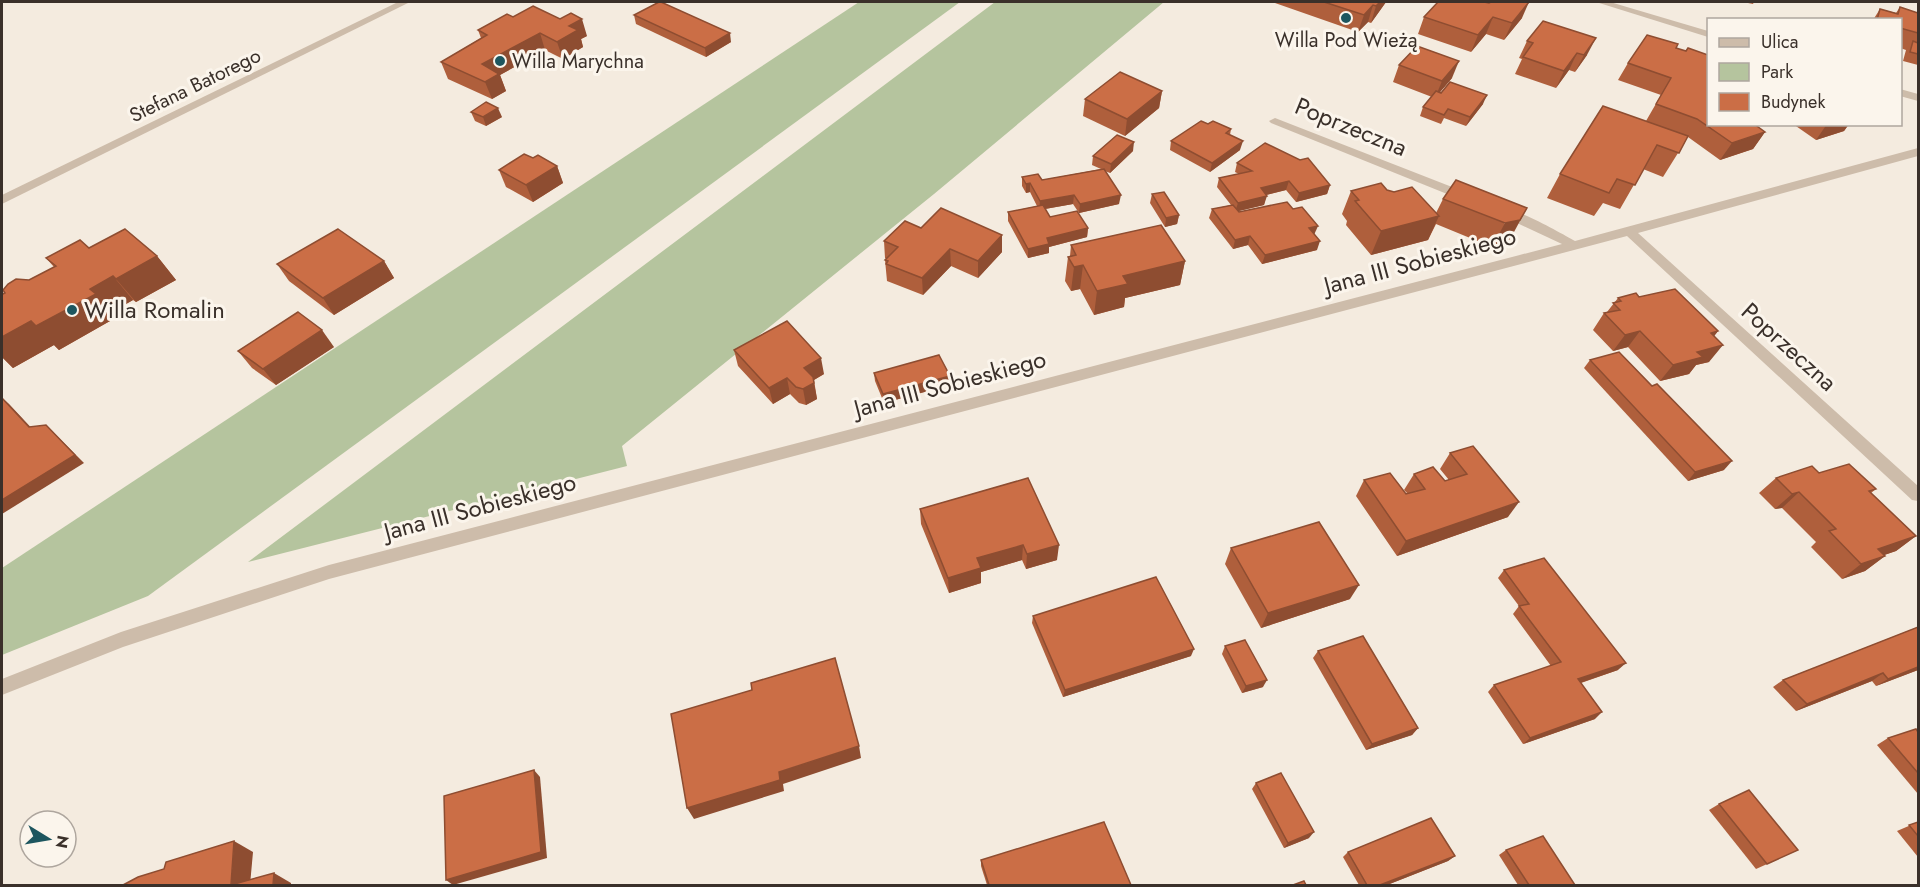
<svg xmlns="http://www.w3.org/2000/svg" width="1920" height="887" viewBox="0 0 1920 887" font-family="Jost,sans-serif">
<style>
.green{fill:#b5c49e}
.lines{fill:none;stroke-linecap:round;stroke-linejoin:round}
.minor{fill:#cdbcaa;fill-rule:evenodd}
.wall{fill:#af5f3c}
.shaded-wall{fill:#8e4d31}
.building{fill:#cb6e46;stroke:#8e4d31;stroke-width:1.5}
.poi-dot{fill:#1d565f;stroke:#fbf5ec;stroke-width:2}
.labels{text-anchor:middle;stroke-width:6;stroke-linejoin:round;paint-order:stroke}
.far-poi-label{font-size:20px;fill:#3a302a;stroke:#fbf5ec}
.far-street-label{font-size:20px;fill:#3a302a;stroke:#fbf5ec}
.street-label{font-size:24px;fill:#3a302a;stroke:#fbf5ec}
.poi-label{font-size:24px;fill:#3a302a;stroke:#fbf5ec;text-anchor:start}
</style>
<rect width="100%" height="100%" fill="#f4ebdf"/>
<g class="green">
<polygon points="859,2 960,2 148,596 2,655 2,568"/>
<polygon points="995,2 1164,2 934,194 622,446 627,466 248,562"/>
</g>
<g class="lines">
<g class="minor">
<polygon points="398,2 410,2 2,204 2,195"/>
<polygon points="1596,2 1610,2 1708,31 1708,37"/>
<polygon points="1900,89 1918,94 1918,101 1900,96"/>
<polygon points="1275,118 1470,194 1472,197 1470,200 1462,200 1271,123 1269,121"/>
<path d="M1918,148V156L1638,233L1918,486V501L1912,500L1627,236L329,579L123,647L2,695V679L121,632L329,565L1562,244L1498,214L1496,211L1498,208C1512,205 1561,233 1575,241Z"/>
</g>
</g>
<g class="wall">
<polygon points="1275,2 1386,2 1371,23 1368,22 1358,32 1275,3"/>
<polygon points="1438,2 1522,18 1504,40 1486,34 1471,52 1418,34 1424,17"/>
<polygon points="1743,2 1754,2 1753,4"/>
<polygon points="1900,7 1918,13 1918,65 1903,61 1906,50 1900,48 1900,20 1873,20 1880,9 1896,13"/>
<polygon points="634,15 731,42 706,57 636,24"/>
<polygon points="513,17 587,36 581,39 583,47 563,59 545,50 500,75 506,91 492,99 448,79 441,62 481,38 478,30"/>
<polygon points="1527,41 1587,55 1575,72 1569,70 1556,88 1515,74 1522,59 1519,58"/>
<polygon points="1676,48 1708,124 1765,132 1753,149 1720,160 1688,137 1663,177 1643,169 1620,209 1603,203 1594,216 1547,198 1560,174 1646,121 1661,95 1618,80 1628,63"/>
<polygon points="1399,65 1452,78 1440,92 1483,104 1466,126 1444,118 1441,124 1420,116 1423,107 1432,97 1393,82"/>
<polygon points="1162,91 1159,108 1125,136 1083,116 1085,99"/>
<polygon points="471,112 502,117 486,126 475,121"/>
<polygon points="1208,124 1231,129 1230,135 1240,150 1210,172 1170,150 1171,141"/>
<polygon points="1793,124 1849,124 1844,131 1816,140"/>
<polygon points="1133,151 1110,173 1105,171 1119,204 1079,213 1073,204 1045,209 1050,217 1088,228 1087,237 1049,247 1049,253 1028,258 1008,221 1008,212 1037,206 1030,192 1026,193 1022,186 1022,177 1042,180 1101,169 1092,165 1093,156"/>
<polygon points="533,158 557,166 563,183 533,202 506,187 499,170"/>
<polygon points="1237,163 1330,185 1327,194 1296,202 1286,190 1266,195 1264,205 1238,211 1239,212 1315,235 1317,250 1262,264 1248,245 1233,249 1209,218 1212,209 1231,205 1217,187 1219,178 1239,174 1235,172"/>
<polygon points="1456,180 1514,232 1507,243 1492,247 1436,224 1428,240 1371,255 1346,225 1347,221 1342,214 1351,191 1387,190 1436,213 1443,199"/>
<polygon points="1152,194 1179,215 1177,224 1165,227 1150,203"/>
<polygon points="921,228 1002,252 978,278 951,266 923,295 887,281 885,260 887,259 885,258 884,241"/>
<polygon points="1071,245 1185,261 1180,285 1125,298 1124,307 1094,315 1080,289 1071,291 1065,281 1068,257 1070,256"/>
<polygon points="89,248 157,256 176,280 136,302 133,300 112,312 117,317 59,350 54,345 13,368 2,357 2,292 3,294 54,267 46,258"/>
<polygon points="384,261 394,278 334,315 289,281 277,264"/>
<polygon points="1639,297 1718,331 1714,336 1709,362 1696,365 1689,374 1660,381 1628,347 1613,351 1593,330 1604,313 1607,312 1618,298"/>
<polygon points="334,347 276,385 252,368 238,351"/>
<polygon points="734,350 824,374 814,380 817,399 806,405 799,403 790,394 773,404 738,366"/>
<polygon points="1590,360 1724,470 1688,481 1584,368"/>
<polygon points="874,373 950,385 884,403 875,381"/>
<polygon points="1450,453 1508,517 1397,556 1356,496 1364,480 1406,494 1408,494 1404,490 1414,474 1445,481 1449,480 1440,469"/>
<polygon points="1819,473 1876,489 1871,493 1916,536 1896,551 1884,555 1885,556 1865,571 1842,579 1811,547 1816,542 1782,508 1775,509 1759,493 1776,478"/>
<polygon points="1028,478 1057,560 1026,569 1022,560 981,572 981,583 949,593 921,524 920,509"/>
<polygon points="1231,548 1350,599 1261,628 1225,564"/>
<polygon points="1504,570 1618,670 1581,683 1595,719 1523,744 1488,692 1494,685 1551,666 1513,614 1519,606 1498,578"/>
<polygon points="1033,616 1191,656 1063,697 1032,623"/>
<polygon points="1918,627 1918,670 1876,686 1872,681 1796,711 1773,687 1783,680"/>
<polygon points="1225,646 1263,687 1242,693 1222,654"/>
<polygon points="1318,651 1418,728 1412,735 1366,750 1313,658"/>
<polygon points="1918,732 1918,794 1877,745 1888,738"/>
<polygon points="1256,783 1309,838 1284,848 1252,789"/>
<polygon points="1719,804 1798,850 1756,869 1709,810"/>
<polygon points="1918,822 1918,857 1897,831"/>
<polygon points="1506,850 1575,885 1518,885 1499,855"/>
<polygon points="1348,852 1455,856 1448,861 1387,885 1359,885 1343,857"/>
<polygon points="981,860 1131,885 987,885 981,866"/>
</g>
<g class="shaded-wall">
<polygon points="1380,2 1386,2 1371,23 1376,6"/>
<polygon points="1529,2 1522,18 1504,40 1512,23"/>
<polygon points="1373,5 1368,22 1358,32 1364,15"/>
<polygon points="1493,17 1486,34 1471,52 1478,35"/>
<polygon points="582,19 587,36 581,39 583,47 563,59 557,42 569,26"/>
<polygon points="540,33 545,50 500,75 506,91 492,99 485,82 482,64"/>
<polygon points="730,33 731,42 706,57 705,48"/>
<polygon points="1596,38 1587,55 1575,72 1584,55"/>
<polygon points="1577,53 1569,70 1556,88 1564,71"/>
<polygon points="1459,61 1452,78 1435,98 1442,81"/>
<polygon points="1162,91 1159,108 1125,136 1127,119"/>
<polygon points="1487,95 1483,104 1466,126 1470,117"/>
<polygon points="498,108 502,117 486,126 483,117"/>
<polygon points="1827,124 1849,124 1844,131 1816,140"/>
<polygon points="1765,132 1753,149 1720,160 1732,143"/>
<polygon points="1243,141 1240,150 1210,172 1212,163"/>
<polygon points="1134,142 1133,151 1110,173 1111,164"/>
<polygon points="557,166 563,183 533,202 526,185"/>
<polygon points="1289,181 1286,190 1258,197 1261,188"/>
<polygon points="1030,183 1030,192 1026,193 1026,184"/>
<polygon points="1330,185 1327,194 1296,202 1299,193"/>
<polygon points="1074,195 1073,204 1039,210 1040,201"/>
<polygon points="1121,195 1119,204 1079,213 1080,204"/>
<polygon points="1267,196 1264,205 1235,212 1238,203"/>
<polygon points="1527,208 1514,232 1507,243 1492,247 1505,223"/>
<polygon points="1179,215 1177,224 1165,227 1166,218"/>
<polygon points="1439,216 1428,240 1371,255 1381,231"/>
<polygon points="1318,226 1314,235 1309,228"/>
<polygon points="1088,228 1087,237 1049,247 1049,253 1028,258 1028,249 1047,238"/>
<polygon points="1002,235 1002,252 978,278 978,261"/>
<polygon points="1250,236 1248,245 1233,249 1235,240"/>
<polygon points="1320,241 1317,250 1262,264 1265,255"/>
<polygon points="950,249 951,266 923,295 922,278"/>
<polygon points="157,256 176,280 136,302 116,279"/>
<polygon points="384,261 394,278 334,315 323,298"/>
<polygon points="1185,261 1180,285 1125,298 1124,307 1094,315 1097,291 1123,276"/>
<polygon points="1083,265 1080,289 1071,291 1074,267"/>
<polygon points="113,276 133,300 112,312 117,317 59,350 54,345 13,368 2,357 2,337"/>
<polygon points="322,330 334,347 276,385 263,369"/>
<polygon points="1640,331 1628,347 1613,351 1625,335"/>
<polygon points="1718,331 1705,348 1711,333"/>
<polygon points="1723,345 1709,362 1696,365 1689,374 1660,381 1673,365 1697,352"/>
<polygon points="821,358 824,374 807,384 804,368"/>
<polygon points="950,376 950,385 884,403 883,394"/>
<polygon points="787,378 790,394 773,404 769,388"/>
<polygon points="814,383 817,399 806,405 803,389"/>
<polygon points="2,398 9,404 38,435 29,427"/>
<polygon points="46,425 84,463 2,514 2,500"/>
<polygon points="1732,461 1724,470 1688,481 1695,472"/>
<polygon points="1799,492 1782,508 1775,509 1792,494"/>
<polygon points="1519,502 1508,517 1397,556 1406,541"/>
<polygon points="1916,536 1896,551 1858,564 1878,549"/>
<polygon points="1023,545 1022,560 981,572 981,583 949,593 948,578 977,558"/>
<polygon points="1059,545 1057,560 1026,569 1027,554"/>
<polygon points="1885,556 1865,571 1842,579 1861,564"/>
<polygon points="1359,585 1350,599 1261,628 1268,613"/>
<polygon points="1194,649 1191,656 1063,697 1065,690"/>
<polygon points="1626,663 1618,670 1571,686 1578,679"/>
<polygon points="1918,667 1918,670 1876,686 1888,679"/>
<polygon points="1883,673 1872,681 1796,711 1807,704"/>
<polygon points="1267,680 1263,687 1242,693 1246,686"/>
<polygon points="1602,712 1595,719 1523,744 1530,738"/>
<polygon points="1418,728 1412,735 1366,750 1372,744"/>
<polygon points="859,746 861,758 783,784 784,791 694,819 687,808 779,772"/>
<polygon points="534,770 540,777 547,858 453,885 446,880"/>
<polygon points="1314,832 1309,838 1284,848 1288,843"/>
<polygon points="234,841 253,852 250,885 231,885"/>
<polygon points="1455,856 1448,861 1387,885 1380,885"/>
<polygon points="274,873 291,883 291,885 273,885"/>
</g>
<g class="building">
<polygon points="659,2 661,2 730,33 705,48 634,15"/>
<polygon points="1324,2 1380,2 1376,6 1373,5 1364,15"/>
<polygon points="1438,2 1484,2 1489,3 1491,2 1529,2 1512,23 1493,17 1478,35 1424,17"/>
<polygon points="533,6 560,19 571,13 582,19 569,26 578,30 557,42 540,33 482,64 499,74 485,82 441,62 487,35 478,30 507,14 513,17"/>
<polygon points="1900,7 1918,13 1918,33 1900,28 1900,20 1877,20 1880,9 1898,14"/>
<polygon points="1543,21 1596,38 1584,55 1577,53 1564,71 1523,57 1533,43 1527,41"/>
<polygon points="1647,35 1678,44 1676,48 1686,51 1688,48 1708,55 1708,124 1754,124 1765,132 1732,143 1697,119 1656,104 1671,78 1628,63"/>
<polygon points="1913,41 1918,43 1918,54 1910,52"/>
<polygon points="1417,46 1459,61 1442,81 1399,65"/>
<polygon points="1120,72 1162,91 1127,119 1085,99"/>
<polygon points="1450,82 1487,95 1470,117 1448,109 1444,115 1423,107 1436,91 1441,93"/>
<polygon points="486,102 498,108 483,117 471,112"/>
<polygon points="1603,106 1688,136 1679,153 1657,145 1635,185 1617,179 1609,193 1560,174"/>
<polygon points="1201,121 1208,124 1213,121 1231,129 1226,133 1243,141 1212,163 1171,141"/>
<polygon points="1117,135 1134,142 1111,164 1093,156"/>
<polygon points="1265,143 1300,160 1308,158 1330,185 1299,193 1289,181 1261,188 1267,196 1238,203 1219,178 1252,171 1237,163"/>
<polygon points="524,154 533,158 538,155 557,166 526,185 499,170"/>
<polygon points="1104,169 1121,195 1080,204 1074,195 1040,201 1030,183 1026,184 1022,177 1038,174 1042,180"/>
<polygon points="1456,180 1527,208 1520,220 1505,223 1443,199"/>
<polygon points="1381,183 1387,190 1394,192 1412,187 1439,216 1381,231 1355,201 1359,200 1351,191"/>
<polygon points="1164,192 1179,215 1166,218 1152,194"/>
<polygon points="1287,202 1293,209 1302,207 1318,226 1309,228 1320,241 1265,255 1250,236 1235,240 1212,209 1233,205 1239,212"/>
<polygon points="1043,205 1050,217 1077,211 1088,228 1047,238 1049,244 1028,249 1008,212"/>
<polygon points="941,208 1002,235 978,261 950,249 922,278 886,264 888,261 885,260 898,247 884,241 905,221 921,228"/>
<polygon points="1161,225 1185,261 1123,276 1128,284 1097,291 1083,265 1074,267 1068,257 1076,255 1071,245"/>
<polygon points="125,229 157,256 116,279 113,276 90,289 96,294 36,326 31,321 2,337 2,292 3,294 5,293 3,290 8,284 16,279 29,280 56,266 46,258 80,240 89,248"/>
<polygon points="338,229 384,261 323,298 277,264"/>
<polygon points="1675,289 1718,331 1711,333 1723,345 1697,352 1703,357 1673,365 1640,331 1625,335 1604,313 1620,310 1613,303 1621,301 1618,298 1636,293 1639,297"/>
<polygon points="298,312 322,330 263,369 238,351"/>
<polygon points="787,321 821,358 804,368 813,377 814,383 803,389 796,387 787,378 769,388 734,350"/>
<polygon points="1619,352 1652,386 1657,384 1732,461 1695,472 1590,360"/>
<polygon points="939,355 950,376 883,394 874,373"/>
<polygon points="2,398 29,427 46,425 75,455 2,500"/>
<polygon points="1473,446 1519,502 1406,541 1364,480 1390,473 1406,494 1425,489 1414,474 1433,467 1445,481 1467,474 1450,453"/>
<polygon points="1849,464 1876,489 1869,491 1916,536 1878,549 1885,556 1861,564 1829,531 1836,529 1799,492 1792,494 1776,478 1812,466 1819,473"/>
<polygon points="1028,478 1059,545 1027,554 1023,545 977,558 981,568 948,578 920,509"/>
<polygon points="1319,522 1359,585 1268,613 1231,548"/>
<polygon points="1544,558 1626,663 1578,679 1602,712 1530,738 1494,685 1561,662 1519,606 1529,604 1504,570"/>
<polygon points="1156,577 1194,649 1065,690 1033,616"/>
<polygon points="1918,627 1918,667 1888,679 1883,673 1807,704 1783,680"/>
<polygon points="1363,636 1418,728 1372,744 1318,651"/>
<polygon points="1245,640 1267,680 1246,686 1225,646"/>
<polygon points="835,658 859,746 779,772 780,780 687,808 671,714 752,690 751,683"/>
<polygon points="1916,729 1918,732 1918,773 1888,738"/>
<polygon points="534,770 541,852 446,880 444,796"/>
<polygon points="1281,773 1314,832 1288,843 1256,783"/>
<polygon points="1749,790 1798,850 1767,864 1719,804"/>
<polygon points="1431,818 1455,856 1380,885 1367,885 1348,852"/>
<polygon points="1104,822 1131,885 989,885 981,860"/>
<polygon points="1918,822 1918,836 1909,825"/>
<polygon points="1543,836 1575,885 1529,885 1506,850"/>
<polygon points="234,841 231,885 274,873 273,885 123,885 138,877 164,869 166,862"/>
<polygon points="1304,881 1306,885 1293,885"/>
</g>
<g class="poi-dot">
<circle cx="1346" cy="18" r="6"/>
<circle cx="500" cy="61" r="6"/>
<circle cx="72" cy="310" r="6"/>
</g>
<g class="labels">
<g class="far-poi-label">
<text x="1346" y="47">Willa Pod Wieżą</text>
<text x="512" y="68" text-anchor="start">Willa Marychna</text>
</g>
<g class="far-street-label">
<text transform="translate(195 85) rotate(-26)" y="7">Stefana Batorego</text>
</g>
<g class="street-label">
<text transform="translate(1351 127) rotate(22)" y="8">Poprzeczna</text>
<text transform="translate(1420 261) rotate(-15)" y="8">Jana III Sobieskiego</text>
<text transform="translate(1789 347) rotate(42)" y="8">Poprzeczna</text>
<text transform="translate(950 384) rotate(-15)" y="8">Jana III Sobieskiego</text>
<text transform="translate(480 507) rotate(-15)" y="8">Jana III Sobieskiego</text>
</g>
<g class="poi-label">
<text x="84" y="318">Willa Romalin</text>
</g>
</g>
<rect width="1920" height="887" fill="none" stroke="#3a302a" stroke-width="6"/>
<rect x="1707" y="18" width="195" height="108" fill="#fbf5ec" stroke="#aea69e" stroke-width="1.5"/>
<rect x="1719" y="38" width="30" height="9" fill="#cdbcaa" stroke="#aea69e" stroke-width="1.5"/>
<text x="1761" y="48" font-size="18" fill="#3a302a">Ulica</text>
<rect x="1719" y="63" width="30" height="18" fill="#b5c49e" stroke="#aea69e" stroke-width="1.5"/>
<text x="1761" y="78" font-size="18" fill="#3a302a">Park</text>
<rect x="1719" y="93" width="30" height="18" fill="#cb6e46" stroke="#aea69e" stroke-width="1.5"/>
<text x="1761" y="108" font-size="18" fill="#3a302a">Budynek</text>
<g transform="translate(48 839) rotate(101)"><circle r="28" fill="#fbf5ec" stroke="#aea69e" stroke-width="1.5"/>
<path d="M0-4.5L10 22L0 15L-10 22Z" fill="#1d565f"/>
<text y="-9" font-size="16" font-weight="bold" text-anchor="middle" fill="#3a302a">N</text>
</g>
</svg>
